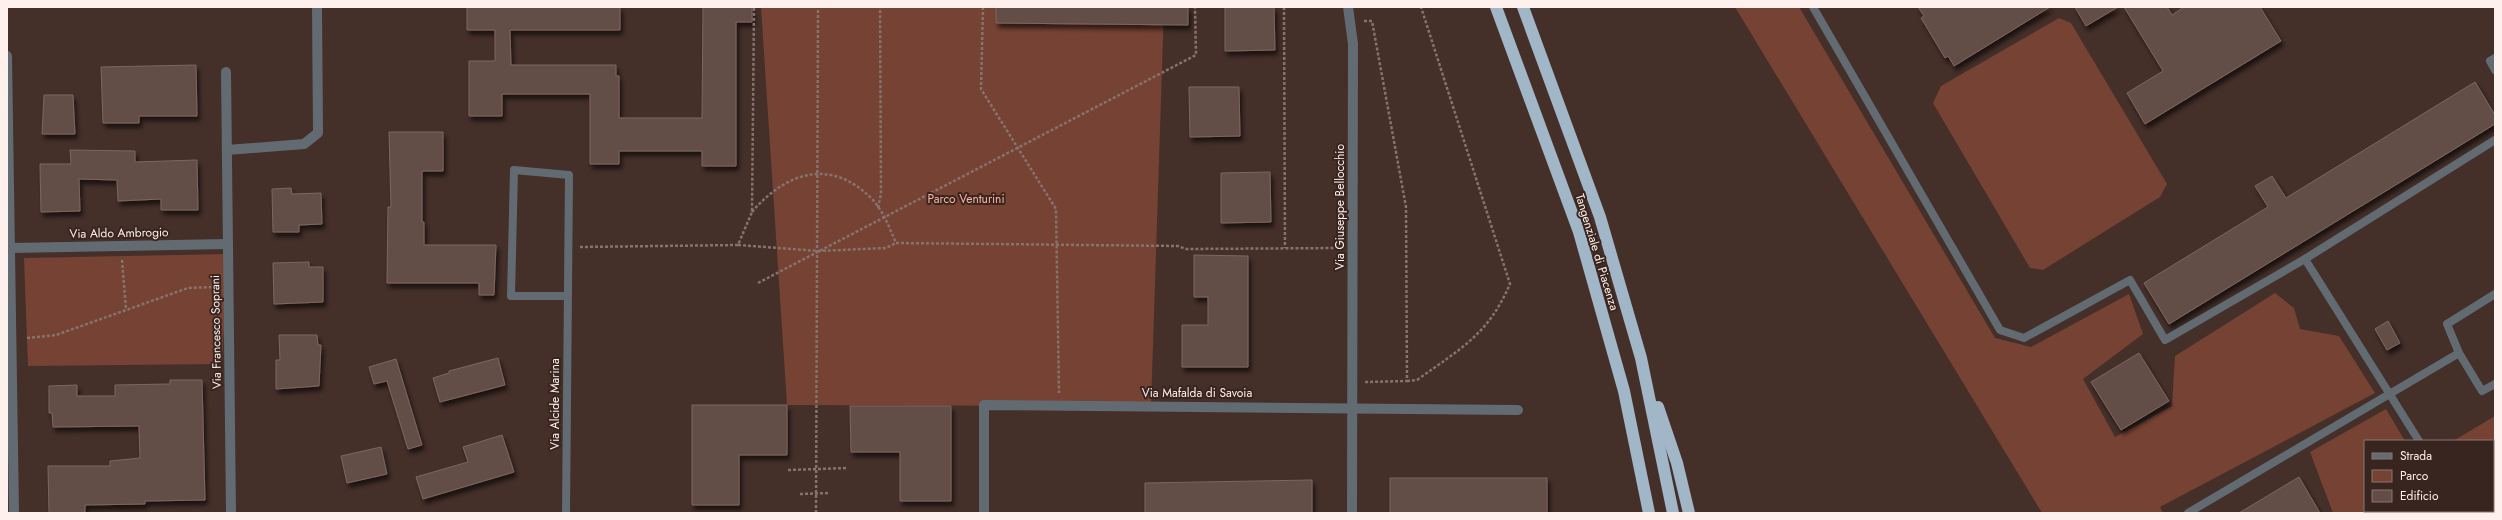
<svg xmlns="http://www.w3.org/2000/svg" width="2502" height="520" viewBox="0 0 2502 520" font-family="Jost,sans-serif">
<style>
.green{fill:#764233}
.building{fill:#644d46;stroke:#7e665f;filter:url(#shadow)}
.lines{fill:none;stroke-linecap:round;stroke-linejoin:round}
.path{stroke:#85736d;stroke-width:2.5;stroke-dasharray:3 2;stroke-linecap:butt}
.lane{stroke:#636b72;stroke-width:8}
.street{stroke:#636b72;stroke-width:10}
.highway{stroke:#a1b6c6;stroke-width:12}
.labels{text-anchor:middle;stroke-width:4;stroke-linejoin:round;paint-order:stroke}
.park-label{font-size:12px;fill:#fab6a1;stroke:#39251f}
.street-label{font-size:12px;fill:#fef0ec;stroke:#39251f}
</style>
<defs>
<filter id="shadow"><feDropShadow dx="2.5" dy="4.5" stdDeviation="2" flood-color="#0009"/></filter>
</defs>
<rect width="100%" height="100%" fill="#442f29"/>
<g class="green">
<polygon points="761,7 1164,7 1151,406 787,405"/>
<polygon points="1735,7 1799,7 1995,338 2031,347 2129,294 2143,334 2083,379 2115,437 2172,406 2175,356 2275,293 2294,308 2300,329 2339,336 2375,393 2160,507 2163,513 2042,513"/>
<polygon points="2059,18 2071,23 2167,184 2160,197 2043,270 2030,268 1933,103 1941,86"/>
<polygon points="228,254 222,364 28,366 24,258"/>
<polygon points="2386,409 2405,441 2365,441 2365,511 2446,511 2447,513 2333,513 2310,452"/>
<polygon points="2495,416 2495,513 2484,513 2483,511 2493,511 2493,441 2453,441"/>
</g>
<g class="building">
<polygon points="467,7 620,7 620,30 510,30 511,65 616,65 616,76 619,76 619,118 702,118 703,7 752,7 752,22 736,22 736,166 702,166 702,151 619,151 619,164 590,164 590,94 502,94 502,116 469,116 469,61 495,61 495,30 467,30"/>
<polygon points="996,7 1188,7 1188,25 996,23"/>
<polygon points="1225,7 1274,7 1275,50 1225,51"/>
<polygon points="1918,7 2050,7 1954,66 1948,56 1945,58 1921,18 1924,16"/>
<polygon points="2075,7 2118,7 2086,26"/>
<polygon points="2124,7 2167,7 2172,15 2184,7 2260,7 2281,41 2145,124 2127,93 2163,71"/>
<polygon points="196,65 197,116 139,116 139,123 103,123 101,67"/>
<polygon points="2475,82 2495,115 2495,124 2169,324 2144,283 2268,207 2255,186 2272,176 2286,198"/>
<polygon points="1189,87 1239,87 1240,136 1190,137"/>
<polygon points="44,95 73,95 75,134 42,134"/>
<polygon points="389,132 443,132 443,171 422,171 422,222 424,222 424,245 496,245 494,295 479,295 479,283 387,283 388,207 391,207"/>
<polygon points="70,150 135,151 135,162 197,160 198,210 161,210 161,199 118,201 117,180 79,179 80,211 41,212 40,164 71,164"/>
<polygon points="1270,172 1271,222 1221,223 1221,173"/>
<polygon points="291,188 292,194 321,193 322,224 299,225 299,232 273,232 272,189"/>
<polygon points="1194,255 1248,256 1248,367 1182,367 1182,325 1208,325 1208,297 1194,297"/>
<polygon points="309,262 309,267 323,267 323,302 274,304 273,263"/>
<polygon points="2388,321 2400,343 2387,350 2375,329"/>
<polygon points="279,335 317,335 318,345 321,345 319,386 276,389 276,360 280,360"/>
<polygon points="2139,353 2169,401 2121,430 2091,382"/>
<polygon points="498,358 505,385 440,402 433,378 449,373 449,371"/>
<polygon points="396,359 422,445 408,449 387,381 374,384 369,367"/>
<polygon points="170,380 202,380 205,500 145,501 145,504 85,505 85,513 49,513 48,466 110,466 110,461 140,458 139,426 53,427 52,413 49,413 49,386 77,385 77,396 115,396 115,385 170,384"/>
<polygon points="692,405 787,405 787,455 739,455 739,505 692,505"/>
<polygon points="850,406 951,406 951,501 900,501 900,452 851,452"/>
<polygon points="502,435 514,472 423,499 416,477 468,462 463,447"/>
<polygon points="381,447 387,474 347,483 341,456"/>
<polygon points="2299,477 2320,513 2239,513"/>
<rect x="1390" y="478" width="157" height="35"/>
<polygon points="1312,480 1312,513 1145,513 1145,483"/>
</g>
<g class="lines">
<g class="path">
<polyline points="983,7 981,89 1056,209 1059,393"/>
<polyline points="1284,7 1285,248"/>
<polyline points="1364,21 1372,21 1406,207 1407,381 1365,382"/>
<polyline points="878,208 881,194 880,7"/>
<path d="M752,212C785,173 830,157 871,198C883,210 889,227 896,243L1178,246L1186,249L1340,248"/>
<polyline points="738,245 818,251 886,248 896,243"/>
<polyline points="580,247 738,245 752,212 754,7"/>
<polyline points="122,260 126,310"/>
<polyline points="758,283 1196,55 1195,7"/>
<polyline points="27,338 56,335 188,288 214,287"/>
<path d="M1407,381L1417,380C1460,349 1488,335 1510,284L1421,7"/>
<polyline points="788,470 847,468"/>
<polyline points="800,494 830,493"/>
<polyline points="816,513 818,7"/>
</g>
<g class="lane">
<polyline points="1813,7 2000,330 2024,338 2130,280 2165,340 2305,259 2419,441"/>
<polyline points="2495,58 2490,61 2495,70"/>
<polyline points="2305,259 2495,140"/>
<polyline points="2495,294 2447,324 2459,353 2482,391 2495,384"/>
<polyline points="2463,511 2465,513"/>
<polyline points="566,513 569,175 514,170 511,296 568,296"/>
<polyline points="2188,513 2459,353"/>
</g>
<g class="street">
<polyline points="1348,7 1353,44 1352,513"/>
<polyline points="7,56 14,513"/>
<polyline points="226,72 231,513"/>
<polyline points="227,150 304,144 318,133 317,7"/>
<polyline points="11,248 228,244"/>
<polyline points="984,513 984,405 1518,410"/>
</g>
<g class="highway">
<polyline points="1496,7 1579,232 1624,391 1649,513"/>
<polyline points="1523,7 1600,217 1641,358 1673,513"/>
<polyline points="1658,407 1677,463 1689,513"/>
</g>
</g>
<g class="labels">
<g class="park-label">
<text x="966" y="203">Parco Venturini</text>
</g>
<g class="street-label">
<text transform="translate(1340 207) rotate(-90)" y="4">Via Giuseppe Bellocchio</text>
<text transform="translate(119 233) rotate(-1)" y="4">Via Aldo Ambrogio</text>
<text transform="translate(1597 252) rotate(73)" y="4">Tangenziale di Piacenza</text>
<text transform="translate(216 332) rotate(-91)" y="4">Via Francesco Soprani</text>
<text x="1197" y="397">Via Mafalda di Savoia</text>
<text transform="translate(555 404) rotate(-90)" y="4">Via Alcide Marina</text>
</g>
</g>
<rect width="2502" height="520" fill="none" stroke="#fef0ec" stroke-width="16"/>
<rect x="2364" y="440" width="130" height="72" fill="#39251f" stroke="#887671"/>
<rect x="2372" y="453" width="20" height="6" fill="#636b72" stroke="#887671"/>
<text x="2400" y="460" font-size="12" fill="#fef0ec">Strada</text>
<rect x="2372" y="470" width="20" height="12" fill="#764233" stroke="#887671"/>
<text x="2400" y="480" font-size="12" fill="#fef0ec">Parco</text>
<rect x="2372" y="490" width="20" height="12" fill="#644d46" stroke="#887671"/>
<text x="2400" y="500" font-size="12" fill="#fef0ec">Edificio</text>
</svg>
